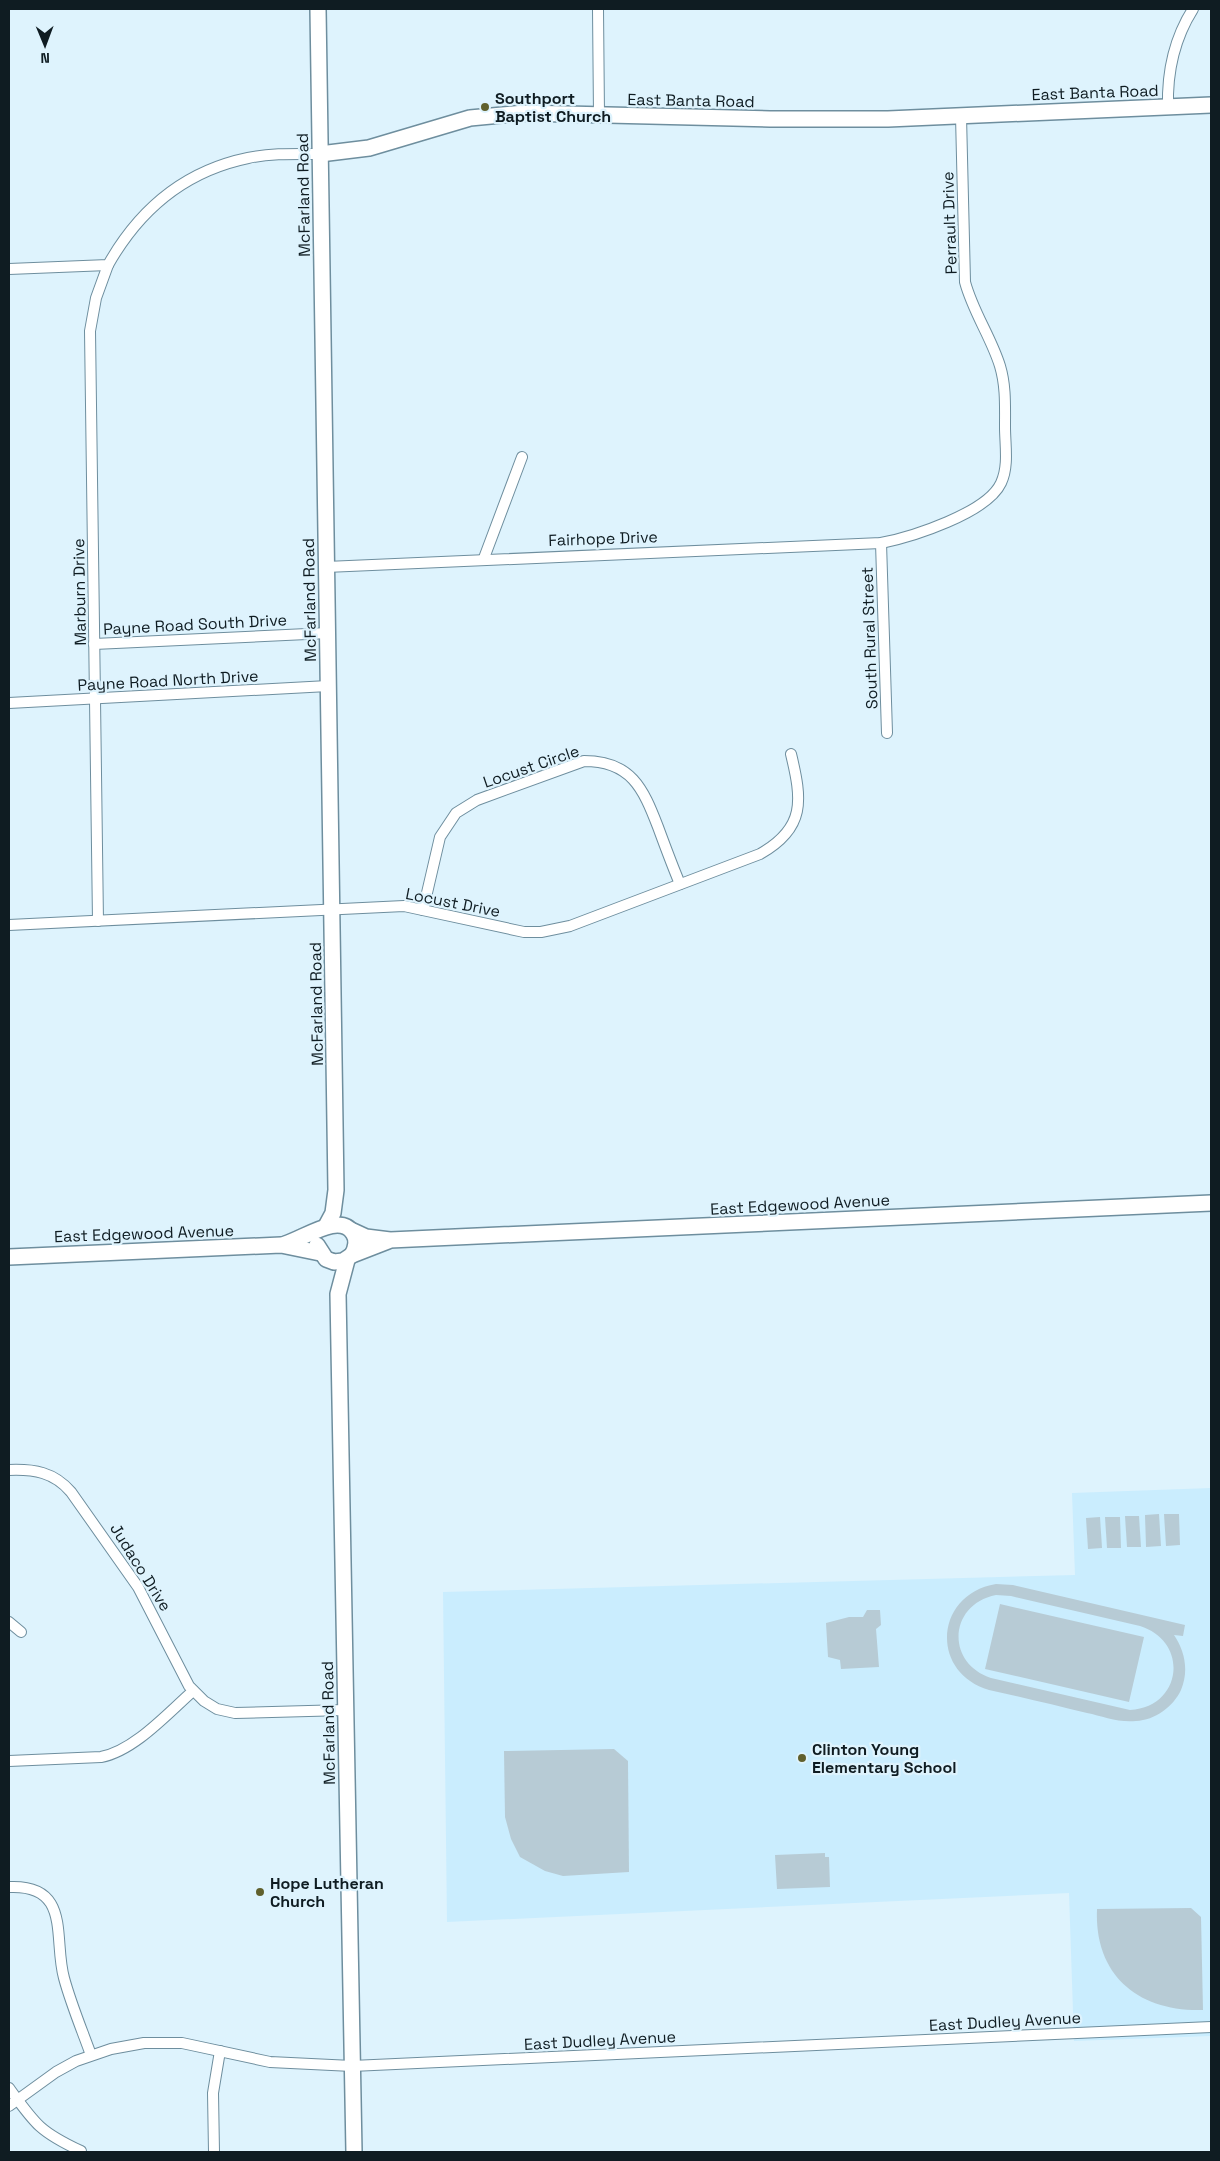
<svg xmlns="http://www.w3.org/2000/svg" width="1220" height="2161" viewBox="0 0 1220 2161" font-family="'Space Grotesk',sans-serif">
<style>
.built{fill:#caedfe}
.green{fill:#b7cbd5;fill-rule:evenodd}
.lines{fill:none;stroke-linecap:round;stroke-linejoin:round}
.street-casing{stroke:#6e8e9e;stroke-width:12}
.secondary-casing{stroke:#6e8e9e;stroke-width:18}
.street{stroke:#fff;stroke-width:10}
.secondary{stroke:#fff;stroke-width:15}
.poi-dot{fill:#60602d;stroke:#def3fd;stroke-width:2}
.labels{text-anchor:middle;stroke-width:4.5;stroke-linejoin:round;paint-order:stroke}
.street-label{font-size:16px;fill:#0f1c22;stroke:#def3fd}
.poi-label{font-size:16px;font-weight:bold;fill:#0f1c22;stroke:#def3fd;text-anchor:start}
</style>
<rect width="100%" height="100%" fill="#def3fd"/>
<polygon class="built" points="1211,1488 1211,2036 1074,2041 1069,1893 447,1922 443,1592 1075,1575 1072,1493"/>
<g class="green">
<polygon points="1159,1514 1161,1546 1146,1547 1145,1515"/>
<polygon points="1164,1514 1179,1514 1180,1545 1166,1546"/>
<polygon points="1125,1516 1139,1516 1141,1547 1127,1547"/>
<polygon points="1100,1517 1102,1548 1088,1549 1086,1518"/>
<polygon points="1105,1517 1120,1517 1121,1548 1107,1548"/>
<path d="M996,1584L1013,1585L1185,1625L1183,1636L1174,1635C1185,1651 1189,1671 1181,1690C1173,1707 1155,1720 1136,1721C1119,1723 1102,1716 1087,1713C1054,1705 1022,1697 989,1690C929,1672 935,1594 996,1584ZM996,1595L1011,1596L1140,1626C1190,1642 1182,1707 1130,1710L991,1678C945,1663 949,1604 996,1595Z"/>
<polygon points="1000,1604 1144,1637 1129,1702 985,1669"/>
<polygon points="867,1610 880,1610 881,1625 876,1629 879,1667 841,1669 840,1660 828,1657 826,1623 849,1617 863,1617"/>
<polygon points="614,1749 628,1761 629,1872 563,1876 545,1871 520,1857 511,1839 505,1817 504,1751"/>
<polygon points="825,1853 825,1857 829,1857 830,1887 777,1889 775,1855"/>
<path d="M1191,1908L1201,1917L1203,2010C1139,2012 1094,1976 1097,1909Z"/>
</g>
<g class="lines">
<defs>
<g id="street">
<polyline points="598,9 599,115"/>
<path d="M1168,107C1167,71 1174,39 1193,9"/>
<path d="M9,269L108,265C139,210 185,171 248,158C271,153 296,154 320,154"/>
<polyline points="881,543 887,733"/>
<polyline points="484,558 522,457"/>
<path d="M326,567L881,543C912,537 987,513 1001,483C1009,466 1005,445 1005,427C1005,406 1006,386 1000,366C991,337 973,312 965,282L961,116"/>
<polyline points="94,644 328,633"/>
<polyline points="9,703 328,686"/>
<path d="M423,910L440,837L456,813L477,800L584,761C631,761 643,788 658,827C665,846 672,865 680,884"/>
<polyline points="98,921 90,331 96,298 108,265"/>
<path d="M9,925L404,906L524,932H541L570,926L760,854C806,828 802,800 791,754"/>
<path d="M9,1470C34,1469 54,1472 71,1492L138,1587L189,1686L204,1701L217,1709L235,1713L345,1710"/>
<polyline points="9,1622 21,1632"/>
<path d="M9,1761L101,1757C134,1751 168,1713 193,1691"/>
<path d="M9,1887C72,1884 53,1939 64,1978C71,2004 82,2030 91,2055"/>
<path d="M9,2088C35,2124 40,2132 81,2151"/>
<polyline points="9,2106 56,2072 76,2061 111,2049 144,2043 182,2043 270,2062 352,2066 1211,2027"/>
<polyline points="214,2152 213,2093 220,2051"/>
</g>
<g id="secondary">
<polyline points="318,9 336,1190 333,1213 326,1226"/>
<polyline points="320,154 369,148 470,118 524,113 770,119 888,119 1211,105"/>
<polyline points="353,1231 366,1237 390,1240 1211,1203"/>
<path d="M285,1244C305,1238 340,1212 353,1233C358,1240 356,1248 352,1255"/>
<polyline points="317,1245 326,1259 334,1262 343,1261 352,1255 388,1241"/>
<polyline points="9,1257 281,1245 320,1253"/>
<polyline points="347,1260 338,1294 354,2152"/>
</g>
</defs>
<use href="#street" class="street-casing"/>
<use href="#secondary" class="secondary-casing"/>
<use href="#street" class="street"/>
<use href="#secondary" class="secondary"/>
</g>
<g class="poi-dot">
<circle cx="485" cy="107" r="5"/>
<circle cx="802" cy="1758" r="5"/>
<circle cx="260" cy="1892" r="5"/>
</g>
<g class="labels">
<g class="street-label">
<text transform="translate(1095 92) rotate(-2)" y="6">East Banta Road</text>
<text transform="translate(691 100) rotate(1)" y="6">East Banta Road</text>
<text transform="translate(303 195) rotate(-91)" y="6">McFarland Road</text>
<text transform="translate(949 223) rotate(-92)" y="6">Perrault Drive</text>
<text transform="translate(603 538) rotate(-2)" y="6">Fairhope Drive</text>
<text transform="translate(79 592) rotate(-91)" y="6">Marburn Drive</text>
<text transform="translate(309 600) rotate(-91)" y="6">McFarland Road</text>
<text transform="translate(195 624) rotate(-3)" y="6">Payne Road South Drive</text>
<text transform="translate(869 638) rotate(-92)" y="6">South Rural Street</text>
<text transform="translate(168 680) rotate(-3)" y="6">Payne Road North Drive</text>
<text transform="translate(531 766) rotate(-19)" y="6">Locust Circle</text>
<text transform="translate(453 902) rotate(11)" y="6">Locust Drive</text>
<text transform="translate(316 1004) rotate(-91)" y="6">McFarland Road</text>
<text transform="translate(800 1204) rotate(-3)" y="6">East Edgewood Avenue</text>
<text transform="translate(144 1233) rotate(-2)" y="6">East Edgewood Avenue</text>
<text transform="translate(141 1567) rotate(58)" y="6">Judaco Drive</text>
<text transform="translate(328 1723) rotate(-91)" y="6">McFarland Road</text>
<text transform="translate(1005 2021) rotate(-3)" y="6">East Dudley Avenue</text>
<text transform="translate(600 2040) rotate(-3)" y="6">East Dudley Avenue</text>
</g>
<g class="poi-label">
<text x="495" y="104">Southport<tspan x="495" dy="18">Baptist Church</tspan></text>
<text x="812" y="1755">Clinton Young<tspan x="812" dy="18">Elementary School</tspan></text>
<text x="270" y="1889">Hope Lutheran<tspan x="270" dy="18">Church</tspan></text>
</g>
</g>
<rect width="1220" height="2161" fill="none" stroke="#0f1c22" stroke-width="20"/>
<g transform="translate(45 45) rotate(179)" stroke="#def3fd" stroke-width="4" paint-order="stroke">
<path d="M0-4L9 19L0 12L-9 19Z" fill="#0f1c22"/>
<text y="-8" font-size="14" font-weight="bold" text-anchor="middle" fill="#0f1c22">N</text>
</g>
</svg>
